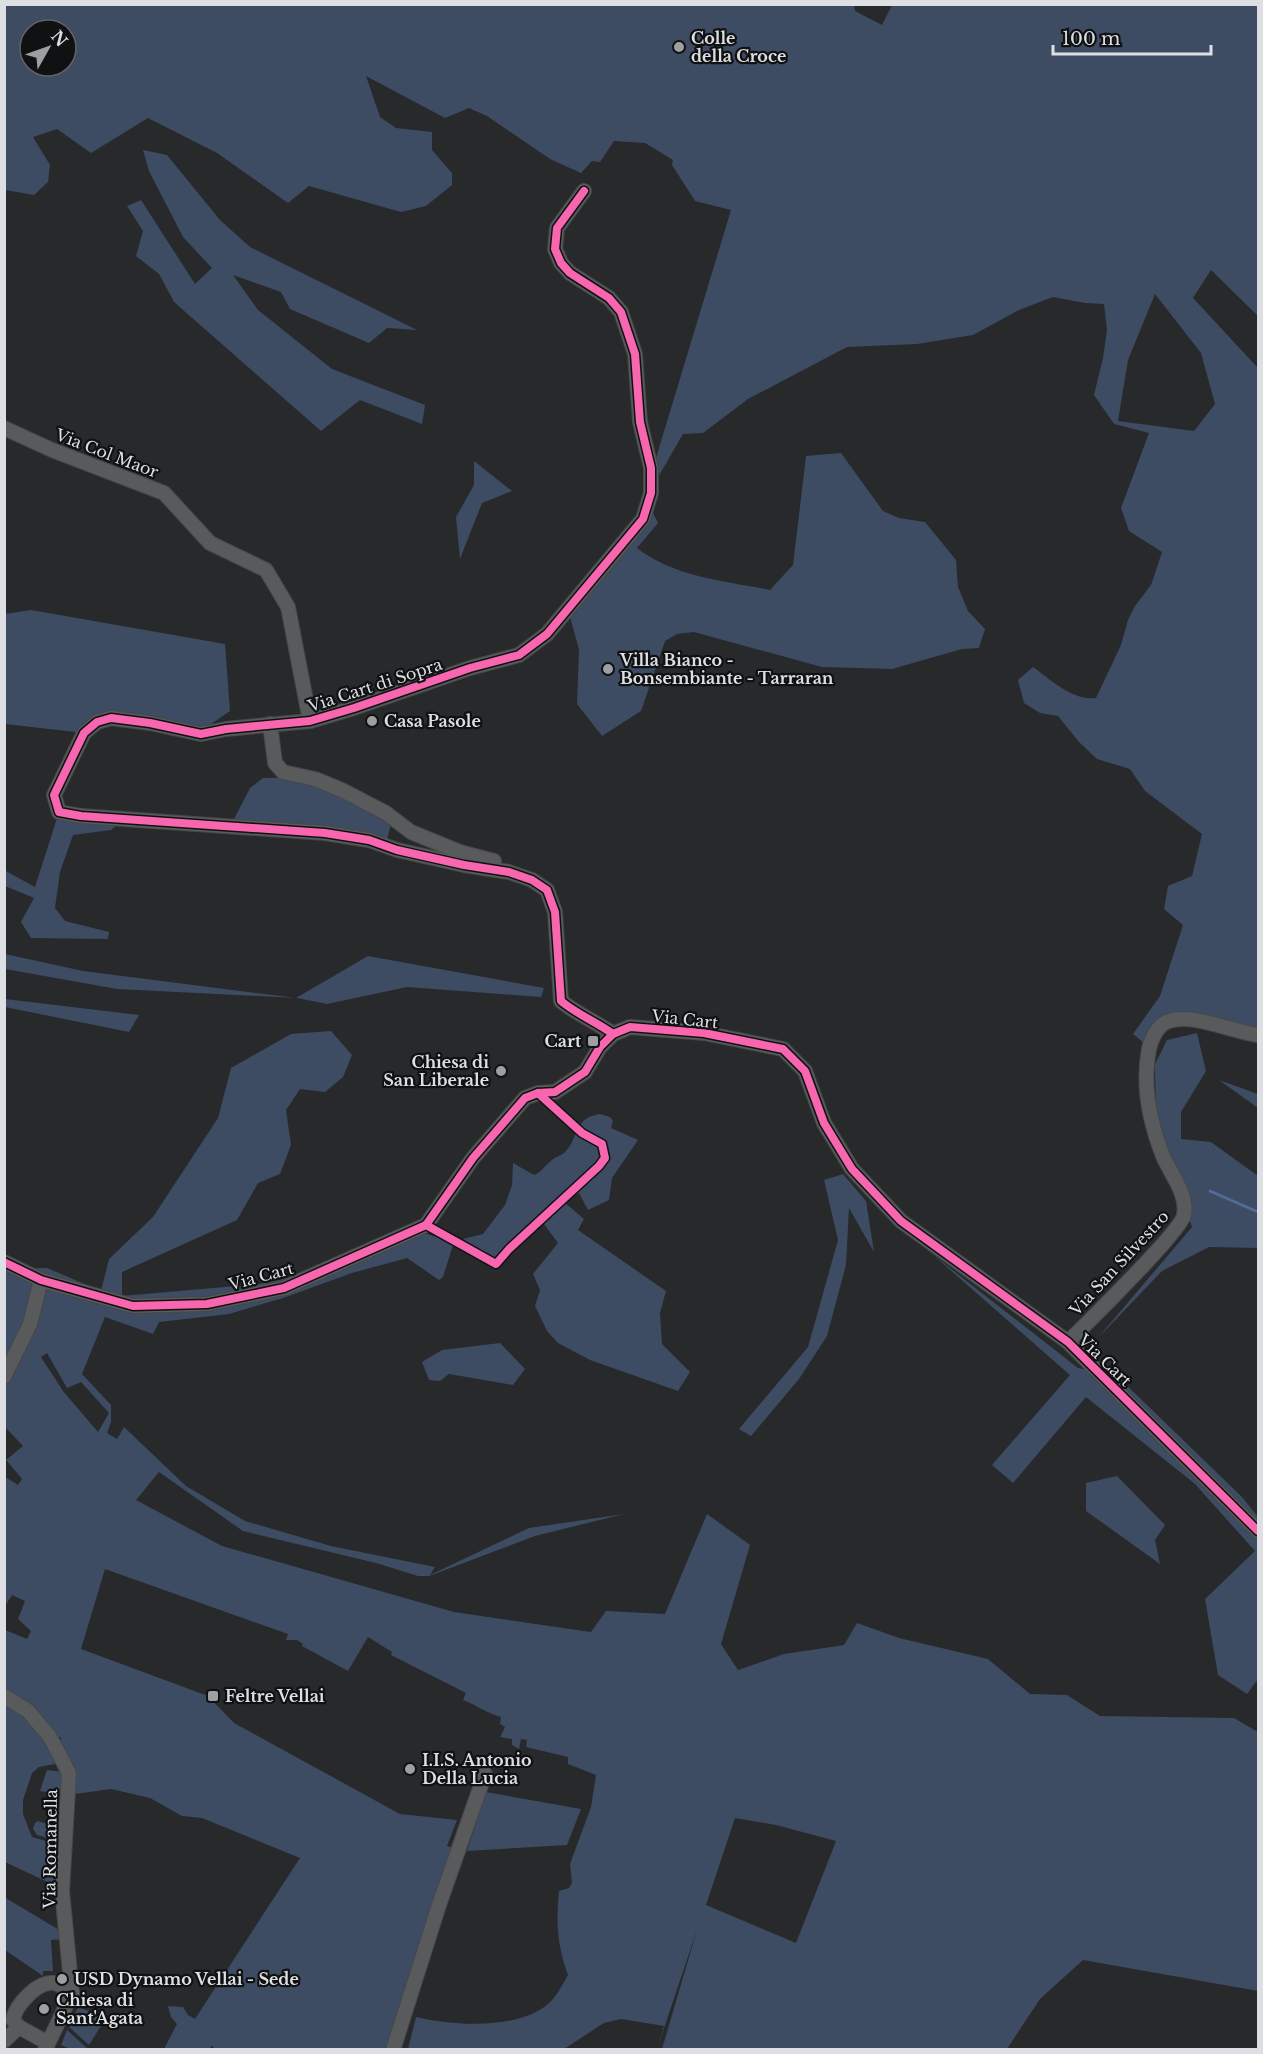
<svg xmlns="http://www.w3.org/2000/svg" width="1263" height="2054" viewBox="0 0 1263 2054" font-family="'Libre Baskerville',serif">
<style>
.green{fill:#3d4c63;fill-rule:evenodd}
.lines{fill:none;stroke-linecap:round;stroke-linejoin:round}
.stream{stroke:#516c95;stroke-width:3}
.minor-casing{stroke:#464749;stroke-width:16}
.minor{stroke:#595a5c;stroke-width:14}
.cycleway-casing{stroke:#101113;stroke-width:11}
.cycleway{stroke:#f766af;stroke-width:8}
.poi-dot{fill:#9d9fa2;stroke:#101113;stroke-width:2}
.labels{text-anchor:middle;stroke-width:4.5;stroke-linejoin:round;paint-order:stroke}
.poi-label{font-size:16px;font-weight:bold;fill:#dddfe2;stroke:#101113;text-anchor:start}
.street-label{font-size:16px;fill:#dddfe2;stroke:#101113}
</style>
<rect width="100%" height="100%" fill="#27292b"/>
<g class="green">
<path d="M854,4L855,11L882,25L892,5H1258V316L1211,270L1193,298L1258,368V1030L1167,1017L1144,1043L1133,1034L1160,996L1183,925L1164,909L1168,886L1192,876L1202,834L1145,791L1130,769L1097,759L1079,742L1058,716L1040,713L1024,703L1018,680L1033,667C1051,680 1073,701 1096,698L1121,645L1128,620L1135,606L1151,585L1162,552L1129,531L1121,508L1149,433L1114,424L1094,395L1103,358L1107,330L1104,304L1085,303L1053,297L1019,310L973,335L917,344L847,347L748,399L703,433L683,434L657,479L656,458L731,210L695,201L672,165L673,160L645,143L614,141L600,162L592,161L581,173L550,159L487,116L469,108L445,118L366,76L380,117L396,128L432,132V150L452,173V185L426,206L401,212L309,186L288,203L217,153L148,118L91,153L57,129L33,137L50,165L48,182L34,195L5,190L4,5ZM30,30H66V66H30ZM1155,294L1201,353L1215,404L1194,431L1118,421L1128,360Z"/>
<polygon points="143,150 167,155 220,220 250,247 417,330 387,328 369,343 290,309 281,292 233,275 258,310 332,369 425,405 422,424 360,400 321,431 174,302 159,274 136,256 143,231 127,206 141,200 195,284 212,268 183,237 149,171"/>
<path d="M841,453L883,511L899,518L925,522L956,560L958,587L968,611L985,629L979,648L962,649L892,669L822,667L694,632L677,634L665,641L641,711L602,736L577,704L579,650L568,609H572L653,513L658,523L637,548C674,577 725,581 770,590L793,565L806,456Z"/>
<polygon points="474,461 512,491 482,503 460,559 456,517 474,485"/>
<polygon points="31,610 225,644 230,711 201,731 102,715 84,733 5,724 5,614"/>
<polygon points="304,777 392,817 386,846 230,827 250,788 263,778"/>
<polygon points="59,812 125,819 111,830 73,835 60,872 55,908 65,921 109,932 108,939 31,938 21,922 34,898 5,886 4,870 35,887"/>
<polygon points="5,954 83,971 296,998 368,956 544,988 541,997 407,987 327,1004 297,998 117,989 5,969"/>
<polygon points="5,999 139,1015 129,1032 5,1007"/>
<path d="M331,1031L352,1055L343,1077L325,1092L300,1089L286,1110L291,1145L280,1174L258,1183L237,1220L122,1272V1296L259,1284L296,1276L357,1251L404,1227L454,1242L443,1277L439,1280L407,1258L352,1273L283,1298L229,1314L159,1322L153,1334L105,1317L82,1374L111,1405V1422L107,1433L117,1439L124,1427L186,1486L245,1521L331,1546L435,1567L430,1575L529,1528L624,1514L535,1536L429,1576H418L376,1563L243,1531L159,1472L136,1500L222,1546L454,1612L591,1632L606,1611L665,1614L707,1514L750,1545L721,1644L738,1670L784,1654L844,1645L857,1623L899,1638L988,1659L1030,1694L1067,1695L1100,1716L1234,1718L1258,1732V1991L1083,1960L1040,1999L1007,2049H662L697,1930L657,2049L664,2026L621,2019L604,2023L564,2049H408L416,2017C453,2026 525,2031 553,1999C559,1992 563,1983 568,1975C557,1945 556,1923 559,1891L569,1888L572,1883L570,1864L591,1807L596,1775L568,1764V1757L526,1747L527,1740L521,1739L519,1749L512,1745V1739L500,1737L505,1727L500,1724L501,1717C488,1714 476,1705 463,1700L466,1693L391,1655L392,1652L368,1637L348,1671L302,1646L303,1644L297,1640H286L288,1634L105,1569L81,1649L208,1696L234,1723L400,1814L457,1820L447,1846L454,1848L390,2049L216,2050L211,2045V2049H164L177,2024L171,2017L168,2006L183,2007L188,2015L195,2019L300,1858L202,1818L182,1816L150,1798L111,1789L75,1794L74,1780L60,1742L61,1737L57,1738L26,1701L5,1689V1630L27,1639L31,1631L18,1619L25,1601L12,1595L5,1606V1481L7,1478L18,1485L22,1479L6,1460L23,1446L5,1427L4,1266L10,1269L47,1268L101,1291L109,1259L153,1217L218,1118L231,1068L291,1034ZM47,1353L67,1388L81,1382L109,1413L98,1432L63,1391L41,1357ZM735,1818L776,1825L836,1841L796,1943L706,1905Z"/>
<polygon points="1197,1033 1206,1071 1181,1112 1181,1139 1211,1142 1258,1176 1258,1248 1209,1247 1162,1271 1097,1339 1192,1227 1156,1119 1155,1064 1167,1040"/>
<polygon points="1219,1080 1258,1094 1258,1108"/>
<path d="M600,1114L610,1117L613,1121L611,1128L638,1140L612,1178L609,1200L588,1210L579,1193L565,1197L545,1216L565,1203L584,1219L578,1230L666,1291L660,1313L662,1344L690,1372L678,1391L590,1360L558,1343L547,1331L535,1306L540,1290L533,1274L558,1243L541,1220L509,1249L496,1264L484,1258L463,1239L483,1234L505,1205L512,1185L513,1163L534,1175C542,1172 545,1165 552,1160C555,1157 560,1156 564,1153C580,1138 572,1118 600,1114Z"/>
<polygon points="843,1174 866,1201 874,1252 849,1208 846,1265 827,1336 799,1379 751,1436 739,1429 808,1347 838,1240 824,1180"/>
<polygon points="932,1254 1078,1368 1116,1375 1242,1497 1258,1517 1258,1679 1247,1694 1218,1675 1205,1599 1255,1551 1195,1484 1086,1397 1013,1483 992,1465 1070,1375"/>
<polygon points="500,1343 525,1369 513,1385 449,1374 440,1381 429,1380 422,1362 442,1350"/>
<polygon points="1117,1476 1165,1525 1155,1540 1160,1564 1086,1511 1086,1483"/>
<polygon points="5,1699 28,1713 61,1763 39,1767 32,1773 23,1800 23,1814 32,1837 56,1844 59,1884 56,1886 5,1862"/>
<polygon points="47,1770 63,1772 65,1789 53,1793 40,1791"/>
<polygon points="486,1792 581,1809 567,1845 467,1851"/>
<polygon points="38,1821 60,1828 57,1840 37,1835 33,1829 35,1823"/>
<polygon points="4,1897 61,1931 65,1939 51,1940 53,1971 43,1971 43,1976 5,1950"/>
<polygon points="78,2007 106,2018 89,2045 69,2027"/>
<polygon points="67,2030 88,2049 70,2049 61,2045"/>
</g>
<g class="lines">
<polyline class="stream" points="1210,1191 1258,1212"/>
<defs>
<g id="minor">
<path d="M584,191L557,228L555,249L561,263L570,273L609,298L621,312L635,354L640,422L651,468V493L643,519L547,634L519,655L470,668L354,708L310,721L226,729L201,734L150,723L111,718L97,722L84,733L54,795L59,812L81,816L325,833L369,840L397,850L464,865L509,872L532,880L547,890L555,912L561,1001C578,1015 595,1021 613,1034"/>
<polyline points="4,428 52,450 164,493 210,543 266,570 288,607 310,721"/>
<polyline points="270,724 275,763 283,772 315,779 344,791 386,813 411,832 460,852 494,861"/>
<polyline points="4,1262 41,1280 133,1306 207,1304 284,1288 426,1225 473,1158 525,1098 538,1093 555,1092 585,1072 600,1047 613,1034 630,1027 704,1033 783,1049 805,1071 824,1123 852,1169 901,1221 1068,1342 1258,1531"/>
<path d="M1068,1342C1086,1324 1181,1231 1184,1215C1188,1194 1171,1175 1163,1156C1150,1123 1142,1085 1149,1049C1151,1039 1158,1024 1169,1021C1194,1013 1233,1032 1258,1035"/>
<polyline points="4,1377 30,1324 41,1280"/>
<polyline points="4,1696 28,1711 50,1737 69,1773 62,1891 72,1993 45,2050"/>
<polyline points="4,2041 19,2027"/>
<path d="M48,2043L19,2027L13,2020C15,2006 37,1981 54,1983C59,1984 67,1990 72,1993"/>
<polyline points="393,2050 439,1905 485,1774"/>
</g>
</defs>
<use href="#minor" class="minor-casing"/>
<use href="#minor" class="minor"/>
<defs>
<g id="cycleway">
<path d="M584,191L557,228L555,249L561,263L570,273L609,298L621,312L635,354L640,422L651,468V493L643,519L547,634L519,655L470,668L354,708L310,721L226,729L201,734L150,723L111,718L97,722L84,733L54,795L59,812L81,816L325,833L369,840L397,850L464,865L509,872L532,880L547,890L555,912L561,1001C578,1015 595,1021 613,1034"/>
<polyline points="426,1225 496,1264 509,1249 599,1166 605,1158 602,1144 582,1133 538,1093"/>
<polyline points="4,1262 41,1280 133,1306 207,1304 284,1288 426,1225 473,1158 525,1098 538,1093 555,1092 585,1072 600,1047 613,1034 630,1027 704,1033 783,1049 805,1071 824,1123 852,1169 901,1221 1068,1342 1258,1531"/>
</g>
</defs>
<use href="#cycleway" class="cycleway-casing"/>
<use href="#cycleway" class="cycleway"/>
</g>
<g class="poi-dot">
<circle cx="679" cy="47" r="6"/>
<circle cx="608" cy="669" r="6"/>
<circle cx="372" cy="721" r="6"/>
<rect x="587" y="1035" width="12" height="12" rx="3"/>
<circle cx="501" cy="1071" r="6"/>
<rect x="207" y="1690" width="12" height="12" rx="3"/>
<circle cx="410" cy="1769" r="6"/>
<circle cx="62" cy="1979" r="6"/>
<circle cx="44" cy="2009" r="6"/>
</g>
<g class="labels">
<g class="poi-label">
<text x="691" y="44">Colle<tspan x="691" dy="18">della Croce</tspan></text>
<text x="620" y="666">Villa Bianco -<tspan x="620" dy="18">Bonsembiante - Tarraran</tspan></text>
<text x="384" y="727">Casa Pasole</text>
<text x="581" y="1047" text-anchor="end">Cart</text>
<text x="489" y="1068" text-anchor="end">Chiesa di<tspan x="489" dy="18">San Liberale</tspan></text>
<text x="225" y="1702">Feltre Vellai</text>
<text x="422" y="1766">I.I.S. Antonio<tspan x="422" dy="18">Della Lucia</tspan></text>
<text x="74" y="1985">USD Dynamo Vellai - Sede</text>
<text x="56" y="2006">Chiesa di<tspan x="56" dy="18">Sant'Agata</tspan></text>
</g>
<g class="street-label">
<text transform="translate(107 453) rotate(21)" y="6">Via Col Maor</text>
<text transform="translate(375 685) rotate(-18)" y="6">Via Cart di Sopra</text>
<text transform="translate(685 1019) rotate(6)" y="6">Via Cart</text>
<text transform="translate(1119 1263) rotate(-47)" y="6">Via San Silvestro</text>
<text transform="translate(261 1276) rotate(-15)" y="6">Via Cart</text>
<text transform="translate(1105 1360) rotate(44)" y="6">Via Cart</text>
<text transform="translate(50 1849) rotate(-89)" y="6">Via Romanella</text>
</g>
</g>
<rect width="1263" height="2054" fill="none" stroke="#dddfe2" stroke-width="12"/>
<g transform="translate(48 48) rotate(50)"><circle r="28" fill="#101113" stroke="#626366" stroke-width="1.5"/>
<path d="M0-4.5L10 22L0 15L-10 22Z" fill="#9d9fa2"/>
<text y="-9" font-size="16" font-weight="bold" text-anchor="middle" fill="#dddfe2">N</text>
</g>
<path d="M1053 45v9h158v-9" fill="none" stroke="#dddfe2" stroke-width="3"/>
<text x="1062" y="45" font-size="18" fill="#dddfe2" stroke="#101113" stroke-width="4.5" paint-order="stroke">100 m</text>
</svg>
